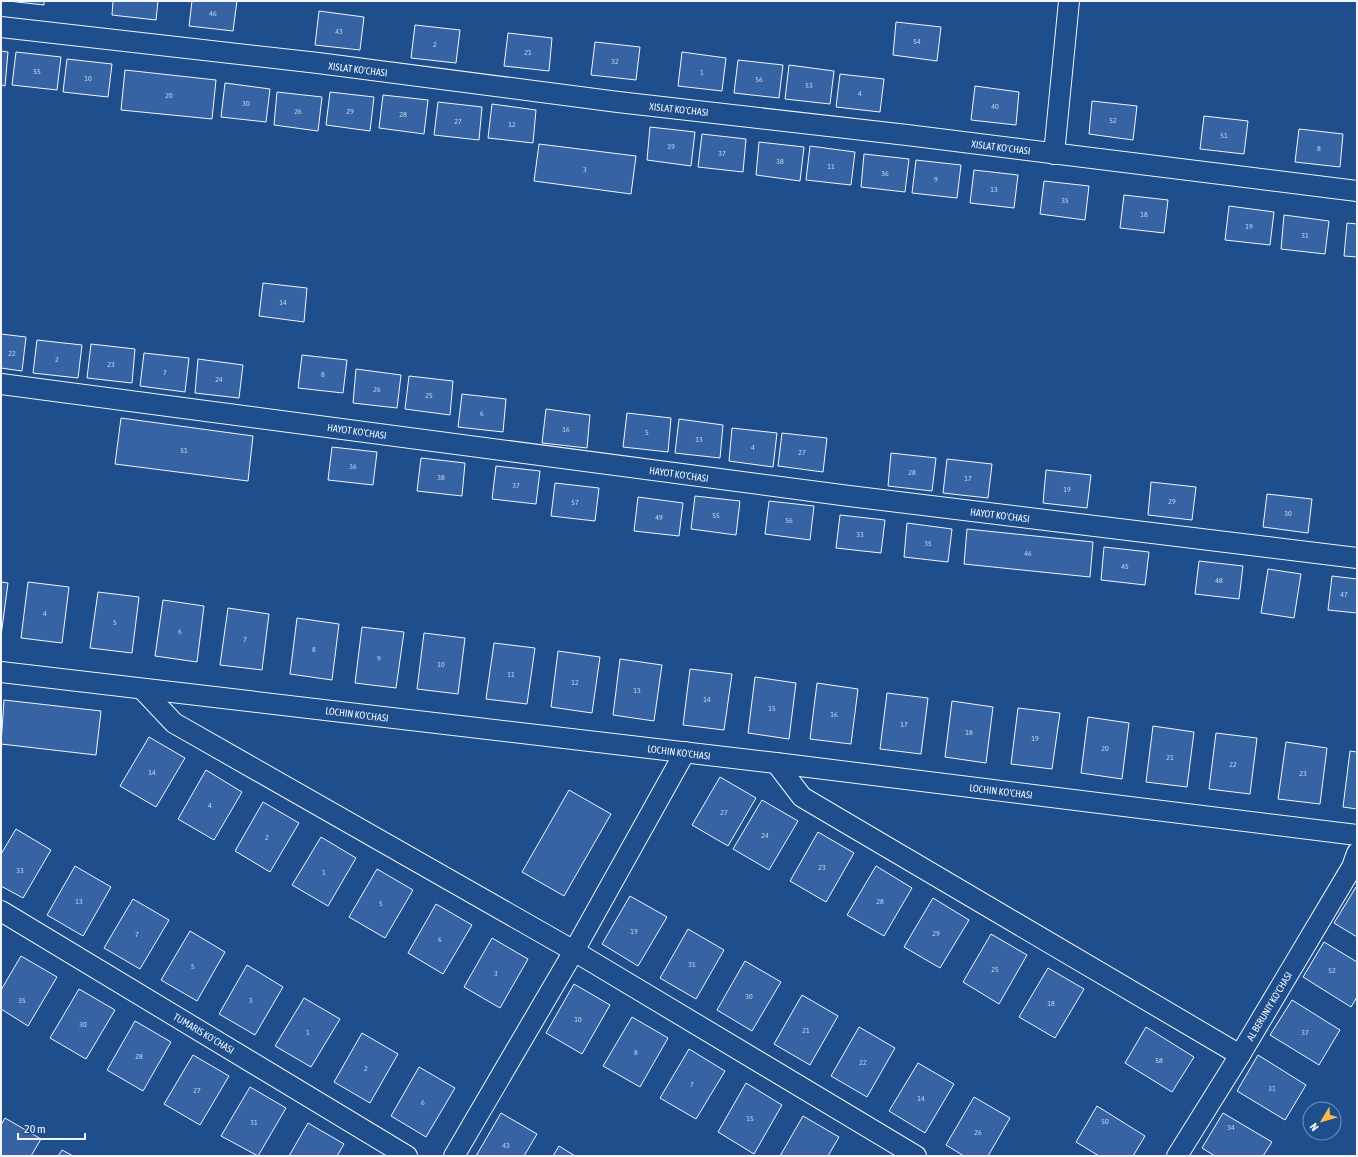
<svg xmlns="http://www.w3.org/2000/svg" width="1358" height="1157" viewBox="0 0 1358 1157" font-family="'Asap Condensed',sans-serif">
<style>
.building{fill:#3563a3;stroke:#f2f6ff}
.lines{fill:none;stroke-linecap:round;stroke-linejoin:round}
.minor-casing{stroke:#f2f6ff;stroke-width:22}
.minor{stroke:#1f4e8c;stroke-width:20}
.labels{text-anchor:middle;stroke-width:3;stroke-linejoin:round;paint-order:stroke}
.number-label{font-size:8px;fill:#c3d1e8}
.street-label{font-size:10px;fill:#f2f6ff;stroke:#1f4e8c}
</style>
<rect width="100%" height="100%" fill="#1f4e8c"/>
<g class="building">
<polygon points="8,1 44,1 44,5"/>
<polygon points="113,1 158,1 156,20 112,15"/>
<polygon points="192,1 237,1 233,31 189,26"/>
<polygon points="319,11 364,17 360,50 315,45"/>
<polygon points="896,22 941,27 937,61 893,55"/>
<polygon points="415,25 460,30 456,63 411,58"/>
<polygon points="508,33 552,38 549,71 504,66"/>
<polygon points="595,42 640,47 636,80 591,75"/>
<polygon points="1,51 8,52 5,86 1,85"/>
<polygon points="16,52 61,57 57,90 12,85"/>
<polygon points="682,52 726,58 722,91 678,86"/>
<polygon points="67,59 112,64 108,97 63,92"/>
<polygon points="738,60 783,65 779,98 734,93"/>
<polygon points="789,65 834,71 830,104 785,99"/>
<polygon points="125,70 216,80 212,119 121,110"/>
<polygon points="840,74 884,79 880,112 836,107"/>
<polygon points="225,83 270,89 266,122 221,117"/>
<polygon points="975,86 1019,92 1016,125 971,120"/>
<polygon points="277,92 322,97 318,131 274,125"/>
<polygon points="330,92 374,97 370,131 326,125"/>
<polygon points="383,95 428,100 424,134 379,128"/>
<polygon points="1092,101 1137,106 1133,140 1089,134"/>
<polygon points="438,102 482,107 479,140 434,135"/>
<polygon points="492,104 536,110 533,143 488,138"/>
<polygon points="1204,116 1248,121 1244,154 1200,149"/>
<polygon points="650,127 695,132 691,166 647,160"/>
<polygon points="1299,129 1343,134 1340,167 1295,162"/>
<polygon points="702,134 746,139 743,172 698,167"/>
<polygon points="759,142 804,147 800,181 756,175"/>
<polygon points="539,144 636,156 631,194 534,181"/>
<polygon points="810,146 855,152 851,185 806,180"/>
<polygon points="864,154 909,159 905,192 861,187"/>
<polygon points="916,160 961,165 957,198 912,193"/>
<polygon points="974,170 1018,175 1014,208 970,203"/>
<polygon points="1044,181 1089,186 1085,220 1040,214"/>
<polygon points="1124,195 1168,200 1164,233 1120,228"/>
<polygon points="1229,206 1274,212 1270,245 1225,240"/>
<polygon points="1284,215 1329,221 1325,254 1281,249"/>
<polygon points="1347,223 1357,224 1357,257 1344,256"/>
<polygon points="263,283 307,288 304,322 259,316"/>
<polygon points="1,334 26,337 22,371 1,368"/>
<polygon points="37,340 82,345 78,378 33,373"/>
<polygon points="91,344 135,349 132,383 87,378"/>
<polygon points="144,353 189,358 185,392 140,386"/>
<polygon points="302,355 347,360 343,393 298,388"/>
<polygon points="198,359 243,365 239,398 195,393"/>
<polygon points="356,369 401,375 397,408 353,403"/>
<polygon points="409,376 453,381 450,415 405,409"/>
<polygon points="462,394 506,399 503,432 458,427"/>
<polygon points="546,409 590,415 587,448 542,443"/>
<polygon points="627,413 671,418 668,452 623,447"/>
<polygon points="121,418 253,436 248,481 115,464"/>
<polygon points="679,419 723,425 720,458 675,453"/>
<polygon points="732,428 777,433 773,467 729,461"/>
<polygon points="782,433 827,438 823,472 778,466"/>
<polygon points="332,447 377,452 373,485 328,480"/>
<polygon points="891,453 936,458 932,491 888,486"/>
<polygon points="421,458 465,463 462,496 417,491"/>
<polygon points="947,459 992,464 988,498 943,493"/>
<polygon points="496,466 540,471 536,504 492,499"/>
<polygon points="1046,470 1091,475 1087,508 1043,503"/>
<polygon points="1151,482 1196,487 1192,520 1148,515"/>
<polygon points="555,483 599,488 595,521 551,516"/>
<polygon points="1267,494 1312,499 1308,533 1263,527"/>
<polygon points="695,496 740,501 736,535 691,529"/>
<polygon points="638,497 683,503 679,536 634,531"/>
<polygon points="769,501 814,506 810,540 765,534"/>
<polygon points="840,515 885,520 881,553 836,548"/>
<polygon points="907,523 952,529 948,562 904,557"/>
<polygon points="967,529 1093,542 1090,577 964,564"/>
<polygon points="1104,547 1149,552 1145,585 1101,580"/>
<polygon points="1199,561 1243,566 1239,599 1195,594"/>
<polygon points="1268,569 1301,574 1294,618 1261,613"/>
<polygon points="1332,576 1357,579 1357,613 1328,610"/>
<polygon points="1,582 8,583 1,636"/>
<polygon points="28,582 69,587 62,643 21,638"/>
<polygon points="98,592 139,597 132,653 90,648"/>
<polygon points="163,600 204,606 197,662 155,656"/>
<polygon points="228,608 269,614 262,670 220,665"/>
<polygon points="297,618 339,624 332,680 290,674"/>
<polygon points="362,627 404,632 396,688 355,683"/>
<polygon points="424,633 465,638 458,694 417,689"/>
<polygon points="494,643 535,648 527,704 486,699"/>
<polygon points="558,651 600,657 592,713 551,707"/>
<polygon points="620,659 662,665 654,721 613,715"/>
<polygon points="690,669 732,674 724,730 683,725"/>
<polygon points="755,677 796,683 789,739 748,733"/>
<polygon points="817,683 858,689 851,744 810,739"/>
<polygon points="887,693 928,698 921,754 880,749"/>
<polygon points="4,700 101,711 96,755 1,744"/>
<polygon points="952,701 993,707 986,763 945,757"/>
<polygon points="1018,708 1060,713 1052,769 1011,764"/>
<polygon points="1088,717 1129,723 1122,779 1081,773"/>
<polygon points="1153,726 1194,732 1187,787 1146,782"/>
<polygon points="1216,733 1257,738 1250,794 1209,789"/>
<polygon points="149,737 185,758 156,807 120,786"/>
<polygon points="1286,742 1327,748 1320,804 1278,799"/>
<polygon points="1350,751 1357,752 1357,809 1343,807"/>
<polygon points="206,770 242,792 214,840 178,819"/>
<polygon points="720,777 756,798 728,846 692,825"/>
<polygon points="569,790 611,814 564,896 522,872"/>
<polygon points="762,800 798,821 769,870 733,849"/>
<polygon points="263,802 299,823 270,872 235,851"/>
<polygon points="16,829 51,850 23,898 1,886 1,854"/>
<polygon points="818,832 854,853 826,902 790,881"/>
<polygon points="321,837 356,858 328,906 292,885"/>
<polygon points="75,866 111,887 83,936 47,915"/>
<polygon points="876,866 912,888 884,936 847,915"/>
<polygon points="377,869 413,890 385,938 349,917"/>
<polygon points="1356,887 1357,888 1357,937 1334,923"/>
<polygon points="630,896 667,917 638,966 602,944"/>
<polygon points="933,898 969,920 940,968 904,947"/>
<polygon points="133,899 169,920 140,969 104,948"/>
<polygon points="436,904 472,925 443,974 408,953"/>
<polygon points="688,929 724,950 696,999 660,978"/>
<polygon points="190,931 225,952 197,1001 161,980"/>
<polygon points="991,934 1027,955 999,1004 963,982"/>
<polygon points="492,938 528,959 500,1008 464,987"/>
<polygon points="1324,942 1357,962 1357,997 1351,1007 1303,977"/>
<polygon points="21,956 57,977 28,1026 1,1009 1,990"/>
<polygon points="745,961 781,982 752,1031 717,1010"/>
<polygon points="247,965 283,987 255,1035 219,1014"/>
<polygon points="1048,968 1084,989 1055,1038 1019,1017"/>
<polygon points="574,984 610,1005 582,1054 546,1033"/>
<polygon points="79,989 115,1010 86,1059 50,1038"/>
<polygon points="802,995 838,1016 810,1065 774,1044"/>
<polygon points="304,998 340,1019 311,1067 275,1046"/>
<polygon points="1292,1000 1340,1030 1319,1065 1270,1035"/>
<polygon points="632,1017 668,1038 640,1087 603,1066"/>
<polygon points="135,1021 171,1042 143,1091 107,1070"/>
<polygon points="859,1027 895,1048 867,1097 831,1076"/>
<polygon points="1146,1027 1194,1057 1172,1092 1125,1063"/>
<polygon points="362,1033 398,1054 370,1103 334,1082"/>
<polygon points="689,1049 725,1071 696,1119 660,1098"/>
<polygon points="193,1055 229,1076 200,1125 164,1104"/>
<polygon points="1258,1055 1306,1085 1285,1120 1237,1091"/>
<polygon points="918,1063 954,1084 925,1133 889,1111"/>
<polygon points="419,1067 455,1088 426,1137 391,1116"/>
<polygon points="746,1083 782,1105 754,1154 718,1132"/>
<polygon points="250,1087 286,1108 258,1156 221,1136"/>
<polygon points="974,1097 1010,1118 988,1156 964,1156 946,1145"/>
<polygon points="1097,1106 1145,1136 1133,1156 1099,1156 1076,1142"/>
<polygon points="501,1113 537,1134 524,1156 476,1156"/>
<polygon points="1223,1113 1272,1142 1263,1156 1215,1156 1202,1148"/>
<polygon points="803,1116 839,1137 828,1156 780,1156"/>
<polygon points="5,1118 41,1139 31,1156 1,1156 1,1125"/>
<polygon points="308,1123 344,1144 337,1156 289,1156"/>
<polygon points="559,1146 575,1156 553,1156"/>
<polygon points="62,1150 73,1156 58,1156"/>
</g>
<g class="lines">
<defs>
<g id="minor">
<polyline points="1,27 318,63 618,102 907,135 1357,191"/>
<polyline points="1054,154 1069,1"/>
<polyline points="1,384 849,496 1357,558"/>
<polyline points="1,672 776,763 1357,835"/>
<polyline points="142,689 174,723 574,951 916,1156"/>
<polyline points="776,763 802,797 1240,1055"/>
<polyline points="1,911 407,1156"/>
<polyline points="454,1156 574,951 685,752"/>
<polyline points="1177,1156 1240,1055 1352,867 1357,853"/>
</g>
</defs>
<use href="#minor" class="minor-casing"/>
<use href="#minor" class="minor"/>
</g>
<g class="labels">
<g class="number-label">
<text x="213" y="16">46</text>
<text x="339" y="34">43</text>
<text x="917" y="44">54</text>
<text x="435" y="47">2</text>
<text x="528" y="55">21</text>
<text x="615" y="64">32</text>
<text x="37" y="74">55</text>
<text x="702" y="75">1</text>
<text x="88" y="81">10</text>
<text x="759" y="82">56</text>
<text x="809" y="88">53</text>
<text x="860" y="96">4</text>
<text x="169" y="98">20</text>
<text x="246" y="106">30</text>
<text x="995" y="109">40</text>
<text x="298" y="114">26</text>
<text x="350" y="114">29</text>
<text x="403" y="117">28</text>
<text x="1113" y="123">52</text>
<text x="458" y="124">27</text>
<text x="512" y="127">12</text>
<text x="1224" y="138">51</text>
<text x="671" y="149">39</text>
<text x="1319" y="151">8</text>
<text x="722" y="156">37</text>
<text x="780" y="164">38</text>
<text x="831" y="169">11</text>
<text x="585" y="172">3</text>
<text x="885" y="176">36</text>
<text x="936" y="182">9</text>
<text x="994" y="192">13</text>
<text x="1065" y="203">35</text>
<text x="1144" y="217">18</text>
<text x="1249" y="229">19</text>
<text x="1305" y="238">31</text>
<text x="283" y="305">14</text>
<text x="12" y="356">22</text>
<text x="57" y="362">2</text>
<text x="111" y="367">23</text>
<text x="165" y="375">7</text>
<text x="323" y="377">8</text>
<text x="219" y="382">24</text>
<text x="377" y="392">26</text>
<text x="429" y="398">25</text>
<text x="482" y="416">6</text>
<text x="566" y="432">16</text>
<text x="647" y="435">5</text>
<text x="699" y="442">13</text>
<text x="753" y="450">4</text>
<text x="184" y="453">51</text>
<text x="802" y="455">27</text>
<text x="353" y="469">36</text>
<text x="912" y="475">28</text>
<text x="441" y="480">38</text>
<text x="968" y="481">17</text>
<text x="516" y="488">37</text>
<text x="1067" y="492">19</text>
<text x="1172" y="504">29</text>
<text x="575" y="505">57</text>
<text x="1288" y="516">30</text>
<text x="716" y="518">55</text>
<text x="659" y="520">49</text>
<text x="789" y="523">56</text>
<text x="860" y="537">33</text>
<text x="928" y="546">35</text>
<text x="1028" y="556">46</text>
<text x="1125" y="569">45</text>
<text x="1219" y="583">48</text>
<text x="1344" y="597">47</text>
<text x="45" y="616">4</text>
<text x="115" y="625">5</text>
<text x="180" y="634">6</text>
<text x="245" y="642">7</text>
<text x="314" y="652">8</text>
<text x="379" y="661">9</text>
<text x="441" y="667">10</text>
<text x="511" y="677">11</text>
<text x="575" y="685">12</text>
<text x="637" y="693">13</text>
<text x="707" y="702">14</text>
<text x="772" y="711">15</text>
<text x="834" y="717">16</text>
<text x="904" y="727">17</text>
<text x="969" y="735">18</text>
<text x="1035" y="741">19</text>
<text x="1105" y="751">20</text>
<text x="1170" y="760">21</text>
<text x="1233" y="767">22</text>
<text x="152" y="775">14</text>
<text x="1303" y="776">23</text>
<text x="210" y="808">4</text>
<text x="724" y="815">27</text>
<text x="765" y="838">24</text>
<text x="267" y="840">2</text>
<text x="822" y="870">23</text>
<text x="20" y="873">33</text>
<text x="324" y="875">1</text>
<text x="79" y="904">13</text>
<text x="880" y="904">28</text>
<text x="381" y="906">5</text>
<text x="634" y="934">19</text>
<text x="936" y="936">29</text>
<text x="137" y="937">7</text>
<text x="440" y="942">6</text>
<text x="692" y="967">31</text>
<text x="193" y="969">5</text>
<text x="995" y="972">25</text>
<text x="1332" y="973">52</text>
<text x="496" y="976">3</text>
<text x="749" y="999">30</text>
<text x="22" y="1003">35</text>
<text x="251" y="1003">3</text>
<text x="1051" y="1006">18</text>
<text x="578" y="1022">10</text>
<text x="83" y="1027">30</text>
<text x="806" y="1033">21</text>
<text x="308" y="1035">1</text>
<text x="1305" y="1035">37</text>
<text x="636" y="1055">8</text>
<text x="139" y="1059">28</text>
<text x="1159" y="1063">58</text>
<text x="863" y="1065">22</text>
<text x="366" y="1071">2</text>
<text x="692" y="1087">7</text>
<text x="1272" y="1091">31</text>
<text x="197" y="1093">27</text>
<text x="921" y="1101">14</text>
<text x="423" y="1105">6</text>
<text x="750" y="1121">15</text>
<text x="1105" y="1124">50</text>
<text x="254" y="1125">31</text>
<text x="1231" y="1130">34</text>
<text x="978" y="1135">26</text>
<text x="506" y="1148">43</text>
</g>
<g class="street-label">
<text transform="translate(358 69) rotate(7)" y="4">XISLAT KO'CHASI</text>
<text transform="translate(679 109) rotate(6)" y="4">XISLAT KO'CHASI</text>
<text transform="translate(1001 147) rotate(7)" y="4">XISLAT KO'CHASI</text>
<text transform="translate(357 431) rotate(8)" y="4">HAYOT KO'CHASI</text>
<text transform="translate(679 474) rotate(8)" y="4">HAYOT KO'CHASI</text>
<text transform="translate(1000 515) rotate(7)" y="4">HAYOT KO'CHASI</text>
<text transform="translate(357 714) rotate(7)" y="4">LOCHIN KO'CHASI</text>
<text transform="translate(679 752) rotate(7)" y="4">LOCHIN KO'CHASI</text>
<text transform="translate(1001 791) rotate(7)" y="4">LOCHIN KO'CHASI</text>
<text transform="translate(1269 1006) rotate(-59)" y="4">AL BERUNIY KO'CHASI</text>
<text transform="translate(204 1033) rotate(31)" y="4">TUMARIS KO'CHASI</text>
</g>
</g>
<rect width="1358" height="1157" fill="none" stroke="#f2f6ff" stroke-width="4"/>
<g transform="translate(1322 1121) rotate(232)"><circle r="19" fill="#1f4e8c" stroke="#7391ba"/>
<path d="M0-3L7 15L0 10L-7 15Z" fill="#ffb74d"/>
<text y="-6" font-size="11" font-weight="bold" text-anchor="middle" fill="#f2f6ff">N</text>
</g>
<path d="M18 1133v6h67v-6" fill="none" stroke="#f2f6ff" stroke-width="2"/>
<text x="24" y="1133" font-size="12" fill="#f2f6ff" stroke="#1f4e8c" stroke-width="3" paint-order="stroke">20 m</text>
</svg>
